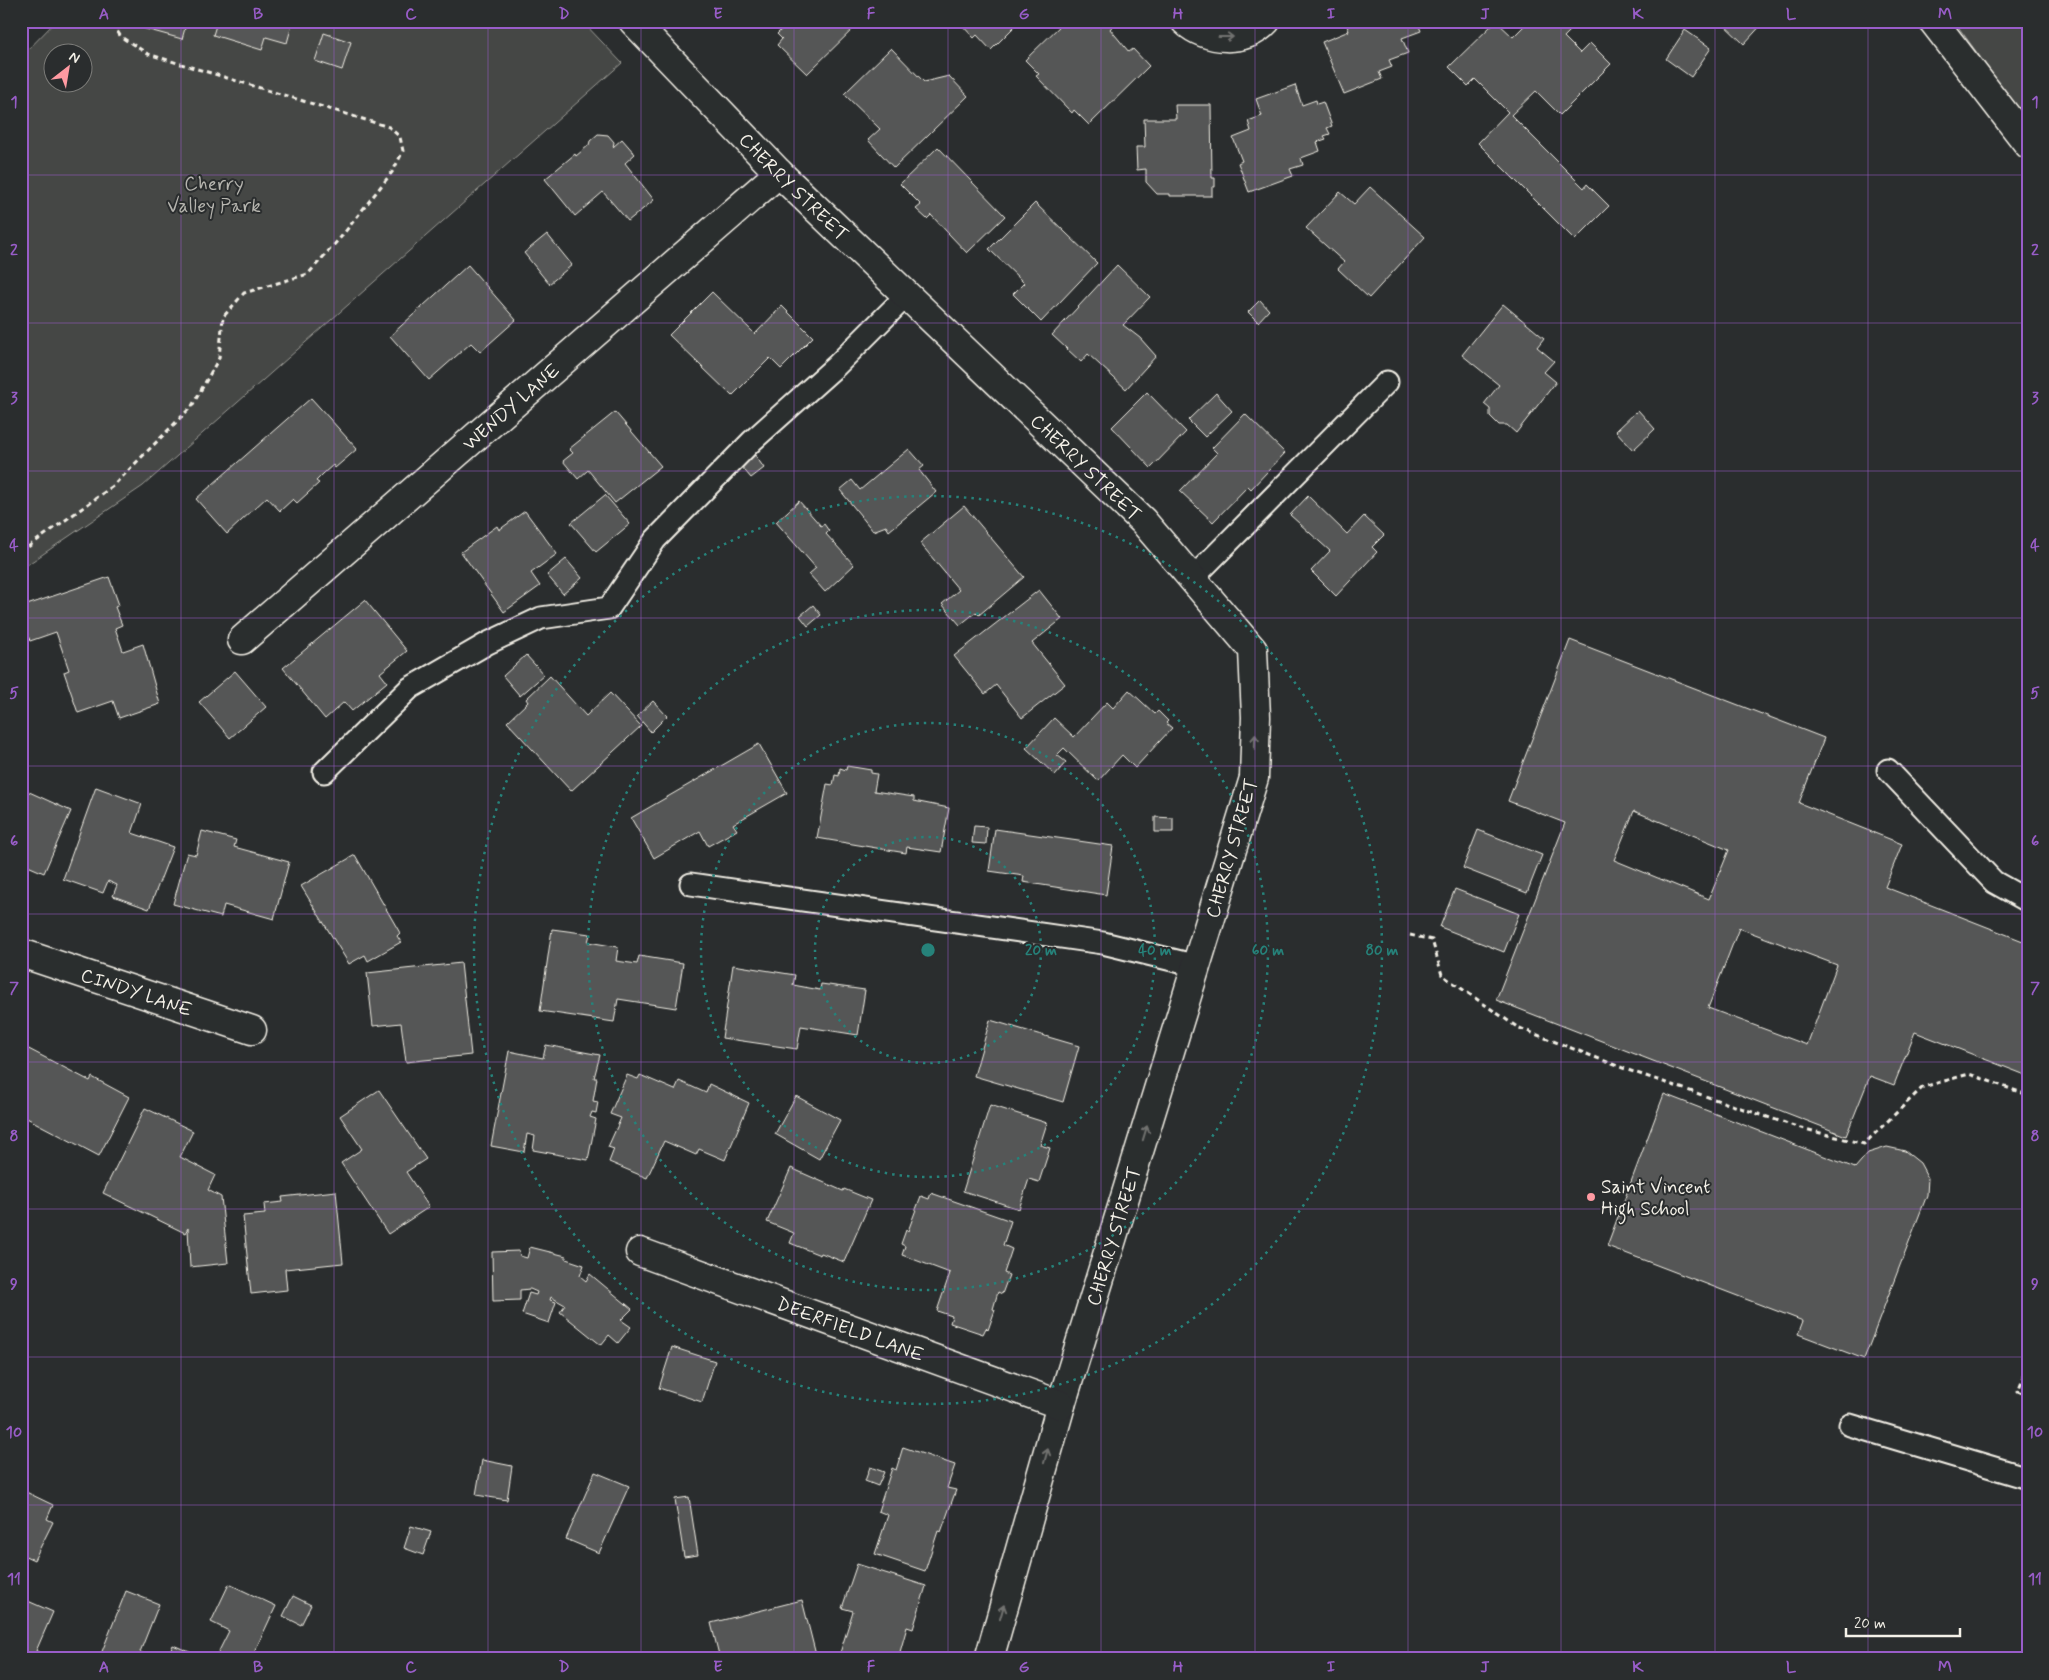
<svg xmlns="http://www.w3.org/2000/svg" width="2049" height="1680" viewBox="0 0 2049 1680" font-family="Mynerve,sans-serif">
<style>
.green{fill:#444645;stroke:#9c9c96;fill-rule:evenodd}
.building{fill:#555756;stroke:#f4f1e8;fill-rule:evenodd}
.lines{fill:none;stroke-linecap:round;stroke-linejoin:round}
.lane-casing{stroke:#f4f1e8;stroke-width:25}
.street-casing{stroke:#f4f1e8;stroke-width:31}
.secondary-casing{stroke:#f4f1e8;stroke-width:31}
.path{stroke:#f4f1e8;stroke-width:3;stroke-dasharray:5 4;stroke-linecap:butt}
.lane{stroke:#2a2d2e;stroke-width:21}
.street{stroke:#2a2d2e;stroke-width:28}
.secondary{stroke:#2a2d2e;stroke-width:28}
.oneway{stroke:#71726f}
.grid{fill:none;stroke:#995dc9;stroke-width:1;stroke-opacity:0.55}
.ring{fill:none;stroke:#26827a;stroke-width:2.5;stroke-dasharray:2.5 5}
.poi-dot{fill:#ff9aa2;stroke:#2a2d2e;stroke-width:2}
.labels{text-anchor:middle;stroke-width:4;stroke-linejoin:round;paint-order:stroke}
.park-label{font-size:19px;fill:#b6b5af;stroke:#2a2d2e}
.street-label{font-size:19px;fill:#f4f1e8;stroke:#2a2d2e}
.poi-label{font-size:19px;fill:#f4f1e8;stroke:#2a2d2e;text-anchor:start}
.centre{fill:#26827a;stroke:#2a2d2e;stroke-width:2.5}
.ring-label{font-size:15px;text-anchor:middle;font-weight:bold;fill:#26827a;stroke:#2a2d2e;stroke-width:4;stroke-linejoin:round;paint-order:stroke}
.neatline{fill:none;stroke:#995dc9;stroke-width:2}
.grid-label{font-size:16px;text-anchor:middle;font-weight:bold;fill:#995dc9}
</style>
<rect width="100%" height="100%" fill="#2a2d2e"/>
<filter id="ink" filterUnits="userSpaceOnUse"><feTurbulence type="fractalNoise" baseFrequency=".02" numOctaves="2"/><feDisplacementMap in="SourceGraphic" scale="10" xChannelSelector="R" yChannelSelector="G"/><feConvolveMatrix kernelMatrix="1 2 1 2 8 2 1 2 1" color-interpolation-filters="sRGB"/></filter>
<g filter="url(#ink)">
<g class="green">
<path d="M56,21H582L622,63L143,486L21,569V57ZM52,52H82V82H52Z"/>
<polygon points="1954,21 2028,21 2028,123"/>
</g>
<g class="building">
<polygon points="144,21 187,21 182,39 142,28"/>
<polygon points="213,21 293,21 287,43 266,37 262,50 213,35 217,22"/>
<polygon points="790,21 861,21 807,74 777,45 782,39 777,34"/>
<polygon points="958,21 1020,21 991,50 977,35 974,38"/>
<polygon points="1065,21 1117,21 1110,29 1129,52 1133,49 1149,66 1089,125 1074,110 1072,113 1036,76 1039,74 1025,60"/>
<polygon points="1345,21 1417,21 1421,31 1402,38 1408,53 1389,60 1392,67 1379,72 1382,79 1344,94 1322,42 1349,31"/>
<polygon points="1496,21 1513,37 1529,21 1570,21 1575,26 1564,37 1580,53 1590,43 1611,64 1560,115 1536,91 1511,115 1584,188 1587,184 1609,206 1575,240 1478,143 1508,112 1475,79 1468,86 1449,67"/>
<polygon points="1720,21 1765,21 1744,44"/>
<polygon points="1685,30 1711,48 1691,77 1666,59"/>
<polygon points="324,33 351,42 342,70 315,61"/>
<polygon points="891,48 924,82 949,76 968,96 894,168 868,140 880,129 844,94"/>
<polygon points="1295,85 1302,105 1316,100 1317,104 1323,102 1332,126 1327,128 1330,134 1324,136 1326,139 1317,142 1320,151 1301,158 1303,165 1290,169 1293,176 1249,192 1238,163 1242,161 1233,138 1251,131 1248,121 1262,116 1256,99"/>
<polygon points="1175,105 1211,105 1212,178 1215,178 1215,187 1212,187 1212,196 1170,196 1170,194 1157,194 1146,182 1146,169 1137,170 1136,147 1145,147 1144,119 1176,119"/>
<polygon points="598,134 608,135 614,142 613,147 622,139 635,154 625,163 654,200 628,221 603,192 575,216 545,179 575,154 576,156 589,145 590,141"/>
<polygon points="938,147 1005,216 967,253 931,215 927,219 916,209 921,205 900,184"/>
<polygon points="1370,187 1425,237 1369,298 1338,269 1344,262 1306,228 1340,192 1354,204"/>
<polygon points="1035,203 1097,263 1041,322 1013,294 1024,283 989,249"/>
<polygon points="547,234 572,265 549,284 524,253"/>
<polygon points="468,265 516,320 480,352 471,343 429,380 390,336"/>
<polygon points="1117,265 1150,297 1123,325 1140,338 1156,356 1126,389 1088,354 1081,362 1052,335"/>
<polygon points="712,292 755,334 782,306 813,337 781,369 770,358 732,396 669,335"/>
<polygon points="1260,300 1269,310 1258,322 1248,312"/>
<polygon points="1503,304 1544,338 1537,347 1554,361 1544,372 1556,382 1516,433 1507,425 1499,425 1490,416 1490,409 1484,404 1499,385 1462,355"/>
<polygon points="1147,392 1186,432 1151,468 1112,427"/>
<polygon points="1216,393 1232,411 1205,437 1188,420"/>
<polygon points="311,398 357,449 335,468 333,465 324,473 316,481 319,483 297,503 293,499 280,511 267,497 227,534 196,499"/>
<polygon points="1638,410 1655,429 1633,450 1616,431"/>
<polygon points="615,412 661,466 615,503 588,470 578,479 563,461 573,453 569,449"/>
<polygon points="1245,414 1285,453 1251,489 1248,486 1213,522 1180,491 1217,453 1212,448"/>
<polygon points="909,449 924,466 919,470 936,492 889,531 886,526 873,531 840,490 852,480 860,490"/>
<polygon points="755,455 764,468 751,478 741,466"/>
<polygon points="605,495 630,524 596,552 571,523"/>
<polygon points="1308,496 1347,534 1364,516 1384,535 1372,547 1377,552 1336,596 1311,571 1330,551 1290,515"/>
<polygon points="799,501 821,526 824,524 829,531 826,534 854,565 825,592 809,574 816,568 776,522"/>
<polygon points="964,506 1024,577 979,615 976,612 960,625 942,604 959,590 920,543"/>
<polygon points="525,511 557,554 531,573 540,586 504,612 461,552 497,526 499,530"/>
<polygon points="566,559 582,578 563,594 547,575"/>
<polygon points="109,577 119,605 115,607 122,625 115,628 123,651 143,644 160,704 119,718 113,701 78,713 64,672 69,670 56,632 30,641 21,615 21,607"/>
<polygon points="1039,590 1062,619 1032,643 1065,684 1022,718 996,685 985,694 954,656"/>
<polygon points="365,600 407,651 380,673 387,682 352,711 344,702 325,719 283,668"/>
<polygon points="813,605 821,615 808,626 800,616"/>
<path d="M1570,640L1824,738L1799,803L1902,844L1885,887L2028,943V1076L1915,1032L1894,1085L1870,1076L1846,1136L1496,1000L1565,823L1508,801ZM1634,811L1729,850L1709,899L1614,860ZM1739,928L1837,965L1807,1045L1708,1008Z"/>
<polygon points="526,655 544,675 520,696 503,676"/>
<polygon points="235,671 266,707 230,738 199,702"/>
<polygon points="550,676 586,716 610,693 641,726 571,791 507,722 528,702 526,699"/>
<polygon points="1129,690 1155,714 1158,711 1168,721 1166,723 1172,728 1135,768 1122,755 1098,781 1064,748 1057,755 1066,762 1055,775 1026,748 1054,718 1074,737 1107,702 1113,708"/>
<polygon points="653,701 667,716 651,732 637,716"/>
<polygon points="759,744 787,793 733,824 737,830 708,846 700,831 654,858 631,818"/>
<polygon points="847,766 871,770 871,773 877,774 874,791 914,797 914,801 949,808 941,852 907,847 906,853 817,838 827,784 833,785 835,775 839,776 840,768 846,770"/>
<polygon points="21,786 28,789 27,791 71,811 44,873 21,863"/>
<polygon points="96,787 142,804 132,833 173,847 149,909 113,896 117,885 108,881 103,893 63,879"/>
<polygon points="1155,817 1173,818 1173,832 1155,832"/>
<polygon points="974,826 987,827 986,844 972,843"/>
<polygon points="995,829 1113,846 1106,895 1023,882 1024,876 989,871"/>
<polygon points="1478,830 1542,855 1527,893 1463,868"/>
<polygon points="202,831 236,840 234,847 289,862 274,919 224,905 221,917 173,904 187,853 196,855"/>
<polygon points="355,855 400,933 397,936 401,942 368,961 365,955 349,964 301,886"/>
<polygon points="1455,889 1519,914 1504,952 1440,927"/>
<polygon points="552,929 590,934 588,942 618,947 616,961 637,964 639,956 683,963 676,1008 618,999 614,1022 540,1011"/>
<polygon points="461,963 471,1055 406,1062 401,1023 373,1026 367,973"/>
<polygon points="733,965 795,975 793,985 820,990 821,984 865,990 858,1035 801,1026 797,1049 722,1038"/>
<polygon points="990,1020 1079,1046 1063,1102 974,1076"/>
<polygon points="21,1045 90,1081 92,1077 129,1097 99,1156 21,1115"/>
<polygon points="546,1045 600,1055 594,1078 597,1078 593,1101 598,1102 596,1113 592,1112 590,1117 596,1119 588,1160 533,1150 535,1136 527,1134 524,1152 491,1146 509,1051 543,1058"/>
<polygon points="627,1075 638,1079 640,1075 675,1090 679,1081 706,1093 709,1084 749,1103 725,1160 699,1149 696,1155 664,1141 647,1178 609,1162 614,1149 608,1147 621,1118 610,1114"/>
<polygon points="379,1090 426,1159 406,1172 429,1207 388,1234 341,1163 362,1149 340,1116"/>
<polygon points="1664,1094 1855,1168 1868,1153 1887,1147 1905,1151 1920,1163 1928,1178 1927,1195 1864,1359 1798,1334 1803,1321 1607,1246"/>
<polygon points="796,1096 840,1120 819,1159 775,1134"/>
<polygon points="990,1105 1047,1123 1040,1145 1050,1148 1039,1182 1029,1179 1019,1209 963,1191"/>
<polygon points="145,1108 193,1131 180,1157 215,1175 208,1190 221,1197 228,1263 190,1267 188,1228 185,1233 103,1193"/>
<polygon points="791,1168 843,1191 844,1189 871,1200 844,1262 821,1253 820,1255 790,1243 794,1233 767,1222"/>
<polygon points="336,1191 343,1263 285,1269 287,1290 251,1294 243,1216 265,1214 264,1204 283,1202 282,1197"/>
<polygon points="931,1193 1011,1221 1003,1245 1012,1249 1004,1273 1009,1275 1002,1294 998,1292 993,1309 995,1310 988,1330 986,1328 983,1334 950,1323 952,1316 937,1311 950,1273 902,1255 905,1246 901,1244 906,1230 908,1231 921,1196 929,1199"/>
<polygon points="530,1247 566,1256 566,1259 584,1265 580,1276 586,1281 590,1274 632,1309 621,1320 631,1327 618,1343 609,1335 601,1345 560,1312 565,1305 551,1297 550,1300 556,1302 549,1323 522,1314 529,1293 536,1295 537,1292 530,1289 520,1290 520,1300 493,1301 492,1252 519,1251 520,1256 527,1258"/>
<polygon points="672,1347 715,1361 702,1402 659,1388"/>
<polygon points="903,1447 955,1465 947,1488 956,1490 941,1532 938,1531 925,1571 875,1554 888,1515 878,1511 892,1468 896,1470"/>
<polygon points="482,1460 512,1466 507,1500 476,1495"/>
<polygon points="870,1467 884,1472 878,1486 865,1481"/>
<polygon points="595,1472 629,1486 599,1553 566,1539"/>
<polygon points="24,1491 53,1505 47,1519 53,1522 34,1560 21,1554 21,1496"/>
<polygon points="689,1497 698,1555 684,1557 675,1499"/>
<polygon points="411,1526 431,1532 423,1555 404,1548"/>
<polygon points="857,1564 926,1586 913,1629 907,1627 898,1659 857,1659 840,1653 853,1611 842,1608"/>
<polygon points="229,1584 276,1606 251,1659 225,1659 217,1655 229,1631 211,1622"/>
<polygon points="126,1591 159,1604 140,1652 156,1659 99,1659"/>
<polygon points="293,1596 311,1605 301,1625 283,1616"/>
<polygon points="21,1598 53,1612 36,1651 48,1656 47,1659 21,1659"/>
<polygon points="802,1600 817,1659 720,1659 711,1623"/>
<polygon points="173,1645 206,1659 167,1659"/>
</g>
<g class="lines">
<defs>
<g id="lane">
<polyline points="1193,578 1387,382"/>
<polyline points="1888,770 1994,882 2028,901"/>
<polyline points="324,772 410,688 488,643 541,618 609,608 655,540 752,441 836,366 907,295"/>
<polyline points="691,884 1103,943 1197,966"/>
<polyline points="1850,1425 2028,1478"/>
</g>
<g id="street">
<path id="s1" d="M633,21L779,173L1143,521L1253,650L1256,717L1254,778L1061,1405L989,1659"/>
<path d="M1185,21C1206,41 1246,44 1266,21"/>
<path id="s2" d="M242,640L779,173"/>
<path id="s3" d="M21,953L252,1030"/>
<path id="s4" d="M640,1252L1061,1405"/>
</g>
<polyline id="secondary" points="1933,21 2028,144"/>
</defs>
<use href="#lane" class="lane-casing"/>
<use href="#street" class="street-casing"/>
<use href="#secondary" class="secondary-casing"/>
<g class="path">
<polyline points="21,552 113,486 192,406 219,358 223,317 244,293 308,274 341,237 393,171 403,151 400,137 389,127 148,54 121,37 111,21"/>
<polyline points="1410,935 1432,940 1442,975 1517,1027 1628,1070 1797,1127 1864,1144 1923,1087 1969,1074 2028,1095"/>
<polyline points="2028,1365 2018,1391 2028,1395"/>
</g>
<use href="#lane" class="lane"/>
<use href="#street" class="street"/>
<use href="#secondary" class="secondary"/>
</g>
<defs><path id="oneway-shaft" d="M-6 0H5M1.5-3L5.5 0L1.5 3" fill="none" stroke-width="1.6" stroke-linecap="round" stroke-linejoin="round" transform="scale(1.25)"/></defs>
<g class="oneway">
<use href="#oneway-shaft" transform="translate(1226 37)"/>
<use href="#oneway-shaft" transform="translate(1255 742) rotate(-88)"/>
<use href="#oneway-shaft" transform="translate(1145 1133) rotate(-73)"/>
<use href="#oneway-shaft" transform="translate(1046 1456) rotate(-74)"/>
<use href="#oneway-shaft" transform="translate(1002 1612) rotate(-74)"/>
</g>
</g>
<path class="grid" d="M181,21V1659M334,21V1659M488,21V1659M641,21V1659M794,21V1659M948,21V1659M1101,21V1659M1255,21V1659M1408,21V1659M1561,21V1659M1715,21V1659M1868,21V1659M21,175H2028M21,323H2028M21,471H2028M21,618H2028M21,766H2028M21,914H2028M21,1062H2028M21,1209H2028M21,1357H2028M21,1505H2028"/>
<g class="ring">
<circle cx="928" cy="950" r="113"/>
<circle cx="928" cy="950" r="227"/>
<circle cx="928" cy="950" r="340"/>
<circle cx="928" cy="950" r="454"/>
</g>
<circle class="poi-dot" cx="1591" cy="1197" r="5"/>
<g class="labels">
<g class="park-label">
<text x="214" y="190">Cherry<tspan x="214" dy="22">Valley Park</tspan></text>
</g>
<g class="street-label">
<text dy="7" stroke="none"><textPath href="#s1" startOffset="231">CHERRY STREET</textPath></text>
<text dy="7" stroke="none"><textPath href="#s2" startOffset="356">WENDY LANE</textPath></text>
<text dy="7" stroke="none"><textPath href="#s1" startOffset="636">CHERRY STREET</textPath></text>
<text transform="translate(1231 848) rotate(-74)" y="7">CHERRY STREET</text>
<text dy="7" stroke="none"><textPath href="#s3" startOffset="122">CINDY LANE</textPath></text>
<text transform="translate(1113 1236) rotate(-73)" y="7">CHERRY STREET</text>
<text dy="7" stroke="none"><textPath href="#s4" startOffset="224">DEERFIELD LANE</textPath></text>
</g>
<g class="poi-label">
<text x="1601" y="1193">Saint Vincent<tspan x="1601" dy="22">High School</tspan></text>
</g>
</g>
<circle cx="928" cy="950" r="8" class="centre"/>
<g class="ring-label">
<text x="1041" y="955">20 m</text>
<text x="1155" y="955">40 m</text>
<text x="1268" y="955">60 m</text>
<text x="1382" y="955">80 m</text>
</g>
<rect width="2049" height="1680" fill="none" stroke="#2a2d2e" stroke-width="55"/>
<g transform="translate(68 68) rotate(31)"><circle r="24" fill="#2a2d2e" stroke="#7b7b78"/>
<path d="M0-4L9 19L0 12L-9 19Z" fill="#ff9aa2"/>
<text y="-8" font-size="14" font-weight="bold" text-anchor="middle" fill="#f4f1e8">N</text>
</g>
<path d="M1846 1628v8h114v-8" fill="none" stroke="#f4f1e8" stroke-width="2.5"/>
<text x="1854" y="1628" font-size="15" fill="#f4f1e8" stroke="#2a2d2e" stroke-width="4" paint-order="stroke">20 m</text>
<rect x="28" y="28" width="1994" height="1624" class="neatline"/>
<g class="grid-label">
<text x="104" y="19">A</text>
<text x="258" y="19">B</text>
<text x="411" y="19">C</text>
<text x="564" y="19">D</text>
<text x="718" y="19">E</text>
<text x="871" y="19">F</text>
<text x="1024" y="19">G</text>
<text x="1178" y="19">H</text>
<text x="1331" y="19">I</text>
<text x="1485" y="19">J</text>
<text x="1638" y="19">K</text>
<text x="1791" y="19">L</text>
<text x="1945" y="19">M</text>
<text x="14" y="107">1</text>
<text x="2035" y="107">1</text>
<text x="14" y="255">2</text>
<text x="2035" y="255">2</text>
<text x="14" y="403">3</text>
<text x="2035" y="403">3</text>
<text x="14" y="550">4</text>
<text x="2035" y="550">4</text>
<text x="14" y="698">5</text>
<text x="2035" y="698">5</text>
<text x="14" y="846">6</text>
<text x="2035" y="846">6</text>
<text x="14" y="993">7</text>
<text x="2035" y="993">7</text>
<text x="14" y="1141">8</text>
<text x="2035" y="1141">8</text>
<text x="14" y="1289">9</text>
<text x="2035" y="1289">9</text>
<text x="14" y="1437">10</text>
<text x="2035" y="1437">10</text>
<text x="14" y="1584">11</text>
<text x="2035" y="1584">11</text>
<text x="104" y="1672">A</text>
<text x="258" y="1672">B</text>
<text x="411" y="1672">C</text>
<text x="564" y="1672">D</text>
<text x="718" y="1672">E</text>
<text x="871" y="1672">F</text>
<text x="1024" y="1672">G</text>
<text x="1178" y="1672">H</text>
<text x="1331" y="1672">I</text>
<text x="1485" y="1672">J</text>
<text x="1638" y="1672">K</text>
<text x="1791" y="1672">L</text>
<text x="1945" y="1672">M</text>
</g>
</svg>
